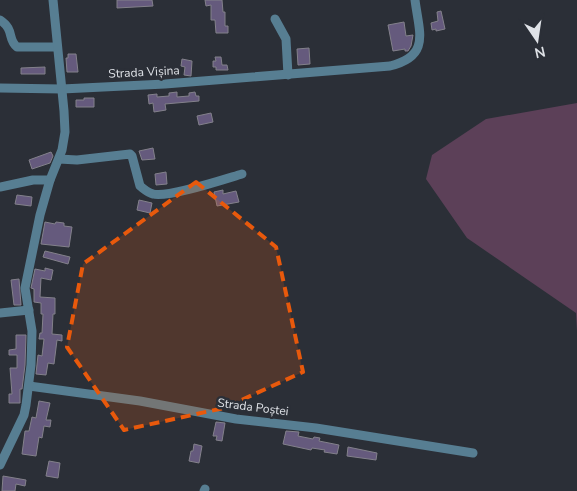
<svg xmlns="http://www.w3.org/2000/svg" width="577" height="491" viewBox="0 0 577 491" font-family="'Nunito Sans',sans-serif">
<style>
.green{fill:#5c4058}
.building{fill:#655a7d;stroke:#83818b}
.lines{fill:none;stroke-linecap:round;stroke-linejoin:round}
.minor{stroke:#577e92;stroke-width:9}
.marked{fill:#e8590c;fill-opacity:0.2;stroke:#e8590c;stroke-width:4;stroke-dasharray:10 6;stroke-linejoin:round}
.labels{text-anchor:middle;stroke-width:5;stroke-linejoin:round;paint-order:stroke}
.street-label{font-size:12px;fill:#dfe2e7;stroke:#2b2f37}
</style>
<rect width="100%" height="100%" fill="#2b2f37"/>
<polygon class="green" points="577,103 577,331 576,313 467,238 426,179 432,155 486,119"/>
<g class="building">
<polygon points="117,0 152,0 153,6 117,8"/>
<polygon points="205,0 222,0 223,12 225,12 225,26 228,26 228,33 216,33 215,20 211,20 211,5 206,6"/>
<polygon points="441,11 445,29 436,31 436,29 432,30 431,23 438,21 437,12"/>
<polygon points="404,22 406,36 413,35 411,46 408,51 405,51 405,49 393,51 388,25"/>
<polygon points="309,48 310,64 298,65 297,49"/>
<polygon points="68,54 76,54 78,72 67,72 66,58 68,58"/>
<polygon points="215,57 221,57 222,65 227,65 228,70 216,70 216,67 213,67 213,61 216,61"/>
<polygon points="182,59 192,61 191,76 184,75 185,67 181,66"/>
<polygon points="45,67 45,74 21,74 21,68"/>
<polygon points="177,92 177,97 189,96 189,93 195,92 196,96 199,96 199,101 165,104 166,110 154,112 153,103 149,104 148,95 157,94 157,97 169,96 169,93"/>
<polygon points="84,98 94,98 94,107 76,107 76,100 84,100"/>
<polygon points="211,113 213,122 199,125 197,116"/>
<polygon points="153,148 155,159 142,160 139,151"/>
<polygon points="51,152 53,156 50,163 32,169 29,160"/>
<polygon points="166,172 167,184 156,185 155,174"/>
<polygon points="223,190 223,194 236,191 239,202 217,206 214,192"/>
<polygon points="17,195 32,197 31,206 15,204"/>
<polygon points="139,200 152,203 150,213 137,210"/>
<polygon points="45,222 55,224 56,222 64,223 64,226 72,227 69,247 41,244"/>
<polygon points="45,251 70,257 68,264 43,257"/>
<polygon points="45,268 53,270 51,280 41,278 40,297 55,298 55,314 53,314 52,334 62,335 62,341 57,340 54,364 48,363 46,375 36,374 38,355 42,356 44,339 39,339 40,333 42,333 43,314 41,314 41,303 34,302 34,289 31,288 35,269 45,271"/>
<polygon points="19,279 21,305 14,305 11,280"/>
<polygon points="16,335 26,335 25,365 22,389 20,389 20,403 9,403 9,394 12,394 10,368 17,368 17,355 9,355 9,350 16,349"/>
<polygon points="39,401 50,403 46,420 51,420 50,427 44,426 42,438 39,437 36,456 22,454 25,431 29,431 32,417 36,418"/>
<polygon points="216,422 225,423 222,441 216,440 217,436 213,436"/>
<polygon points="286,431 299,432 298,436 313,439 314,437 320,438 319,441 339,445 337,454 324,452 325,450 312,448 311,450 283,444"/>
<polygon points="194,444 202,446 199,463 189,461 191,451 193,451"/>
<polygon points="348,447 377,453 376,460 347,456"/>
<polygon points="49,461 60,463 58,478 46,476"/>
<polygon points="3,476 26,480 25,486 16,484 15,491 2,491"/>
</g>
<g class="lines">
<g class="minor">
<polyline points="275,19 286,39 288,75"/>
<path d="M0,20C15,30 7,39 17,47H57"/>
<path d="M0,88L62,89L165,84L390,66C431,56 419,32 415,0"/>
<path d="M59,159L77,160L130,154L132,156L140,186C144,189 148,193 153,194C168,198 225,179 242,174"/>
<polyline points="0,187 33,180 50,180"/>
<polyline points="0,313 29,310"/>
<polyline points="29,386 140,401 236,419 316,428 473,453"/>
<polyline points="0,465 24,415 26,405 31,365 32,331 25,288 40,215 50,180 62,150 65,132 64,111 53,0"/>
<polyline points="204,491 205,489"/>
</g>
</g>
<path class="marked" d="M196,182L276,247L303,372L224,408L124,430L67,347L83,264Z"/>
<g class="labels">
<g class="street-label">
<text transform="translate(144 72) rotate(-3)" y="4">Strada Vișina</text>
<text transform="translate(253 407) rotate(7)" y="4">Strada Poștei</text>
</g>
</g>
<g transform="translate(537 40) rotate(167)" stroke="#2b2f37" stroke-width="4" paint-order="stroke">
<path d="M0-4L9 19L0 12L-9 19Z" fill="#dfe2e7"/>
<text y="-8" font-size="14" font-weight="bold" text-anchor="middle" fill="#dfe2e7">N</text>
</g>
</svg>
